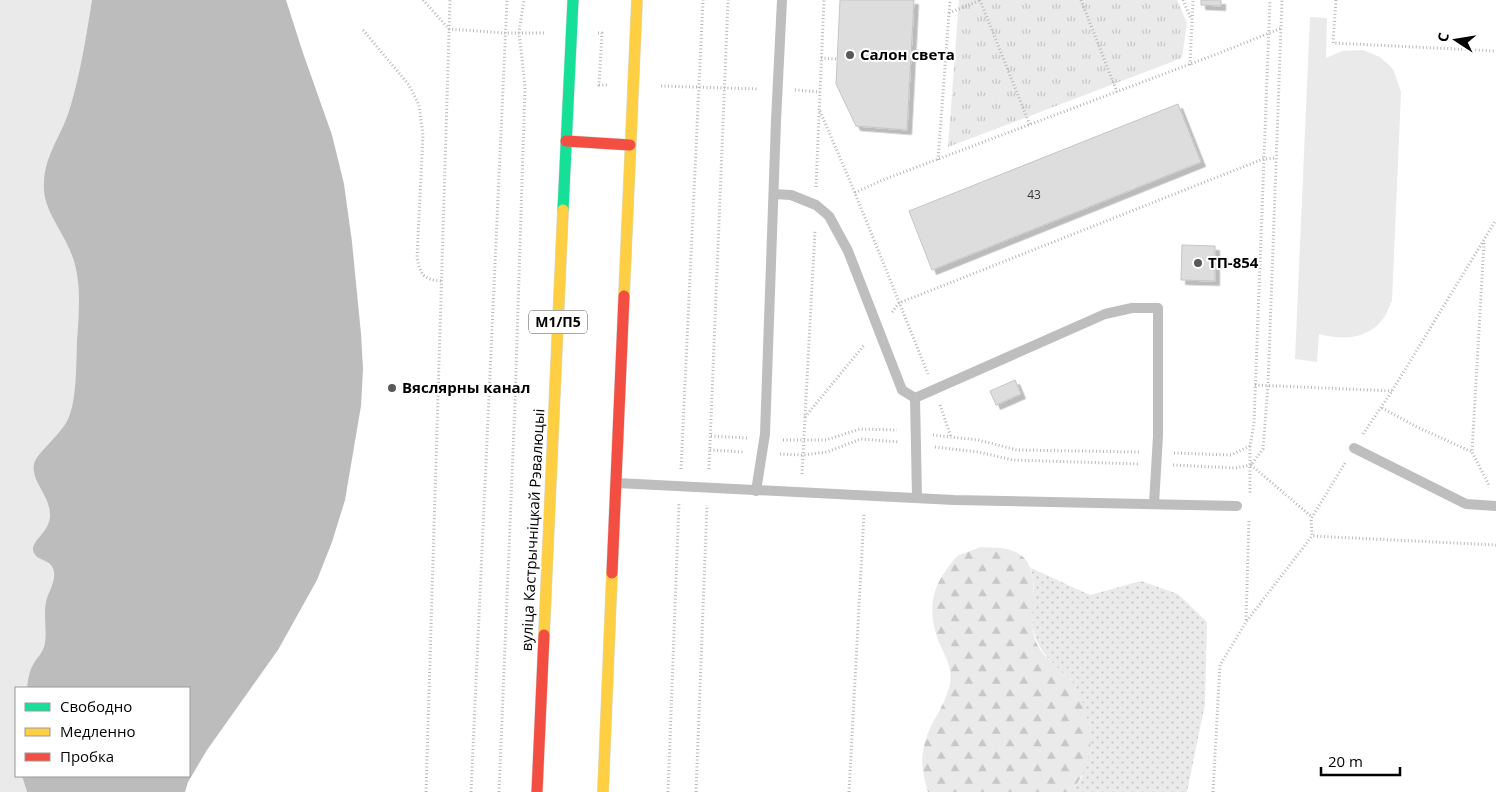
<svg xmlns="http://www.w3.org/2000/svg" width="1496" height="792" viewBox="0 0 1496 792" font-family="'Open Sans',sans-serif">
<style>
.grass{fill:url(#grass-dots)}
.forest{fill:url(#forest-firs)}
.park{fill:url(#park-tufts)}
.pitch{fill:#eaeaea}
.water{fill:#bcbcbc}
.building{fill:#ddd;stroke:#c5c5c5;filter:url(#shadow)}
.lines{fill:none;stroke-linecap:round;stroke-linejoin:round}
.fast-casing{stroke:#dbdbdb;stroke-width:12}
.slow-casing{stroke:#dbdbdb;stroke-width:12}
.jam-casing{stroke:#dbdbdb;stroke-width:12}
.path{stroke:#b8b8b8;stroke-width:3;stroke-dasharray:1 2.5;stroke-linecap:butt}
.lane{stroke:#bebebe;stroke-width:10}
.fast{stroke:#16e098;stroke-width:11}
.slow{stroke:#ffcf43;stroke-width:11}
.jam{stroke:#f24e42;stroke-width:11}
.poi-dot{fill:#595959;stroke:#fff;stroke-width:2}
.labels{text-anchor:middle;stroke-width:4;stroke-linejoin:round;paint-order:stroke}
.number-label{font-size:12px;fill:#373737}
.shield{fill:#fff;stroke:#4c4c4c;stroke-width:1}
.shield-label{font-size:14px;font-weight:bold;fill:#000}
.poi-label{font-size:15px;font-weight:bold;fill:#000;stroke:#fff;text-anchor:start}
.street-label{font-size:15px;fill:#000;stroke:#fff}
</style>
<defs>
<pattern id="grass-dots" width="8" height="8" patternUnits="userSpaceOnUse" patternTransform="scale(1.25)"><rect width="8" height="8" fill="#eaeaea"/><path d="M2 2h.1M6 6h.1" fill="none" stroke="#c7c7c7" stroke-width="1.8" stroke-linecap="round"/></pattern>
<pattern id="forest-firs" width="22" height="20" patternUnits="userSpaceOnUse" patternTransform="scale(1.25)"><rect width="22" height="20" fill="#eaeaea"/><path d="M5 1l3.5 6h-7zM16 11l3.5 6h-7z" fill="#c7c7c7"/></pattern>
<pattern id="park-tufts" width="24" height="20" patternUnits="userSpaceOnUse" patternTransform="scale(1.25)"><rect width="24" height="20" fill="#eaeaea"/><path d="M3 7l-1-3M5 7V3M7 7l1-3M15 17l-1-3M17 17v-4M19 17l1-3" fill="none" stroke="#c7c7c7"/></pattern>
<filter id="shadow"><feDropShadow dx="4.5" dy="4.5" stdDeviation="0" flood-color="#0004"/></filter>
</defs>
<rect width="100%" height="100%" fill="#fff"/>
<path class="grass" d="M1031,568L1090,595L1141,581L1178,594L1207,622L1205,704L1187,792H1072L1082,777L1071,680C1043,655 1030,643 1032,603C1032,598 1034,593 1034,588C1034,581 1032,574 1031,568Z"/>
<path class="forest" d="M981,547C989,548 999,547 1007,549C1051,560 1024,611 1036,642C1042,657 1058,667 1069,678C1084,694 1092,730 1090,750C1088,766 1080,780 1072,792H928C920,767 920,750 931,726C939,712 946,700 950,684C953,665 943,654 937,637C929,613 930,591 947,569C950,565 954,558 959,555C966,552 974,550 981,547Z"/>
<polygon class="park" points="959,0 1177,0 1187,23 1182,58 948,147"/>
<g class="pitch">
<path d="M0,0H92C86,37 80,76 69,111C61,135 45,156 44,182C43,206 57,223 68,244C73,255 76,268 78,280C81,302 78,323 77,345C76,367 77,400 68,419C59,438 38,448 35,469C32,488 58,503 49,526C46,534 37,538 33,546L51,566L54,574L53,583L49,592L46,636L44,649L33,665L29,674L27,688H16V776H22L27,792H0Z"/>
<path d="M1310,17L1327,18L1326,58L1342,51L1363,50L1380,57L1393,69L1401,92L1392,301C1389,306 1387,314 1383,319C1367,340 1342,340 1319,334L1317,362L1295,359Z"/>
</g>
<path class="water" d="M92,0H286L303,53L332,135L344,184L352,242L361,334L363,369L361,406L345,500L332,542L317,580L278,650L207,750L188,782L185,792H27L22,776H189V688H27C28,679 29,671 34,663C37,658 42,653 44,647C48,632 43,617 46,602C48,592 55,583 54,573C52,558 38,562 34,553C28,541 51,533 50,514C50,496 31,482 34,464C37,452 61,435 68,419C77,400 76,363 77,341C78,327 79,313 79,299C79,281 76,261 67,244C57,223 42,206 44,182C45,155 61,136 69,111C80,76 86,37 92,0Z"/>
<g class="building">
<polygon points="840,0 914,0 907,130 856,126 836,84"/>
<polygon points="1201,0 1221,0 1221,6 1201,5"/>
<polygon points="1178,104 1201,162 932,270 909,211"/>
<polygon points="1182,245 1215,246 1215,281 1181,280"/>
<polygon points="1015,380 1021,394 996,405 990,391"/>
</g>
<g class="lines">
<defs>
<polyline id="fast" points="563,210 573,0"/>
<g id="slow">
<polyline points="624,296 637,0"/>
<polyline points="544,635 563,210"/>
<polyline points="603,792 612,573"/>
</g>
<g id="jam">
<polyline points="566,141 630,145"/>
<polyline points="612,573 624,296"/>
<polyline points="537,792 544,635"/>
</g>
</defs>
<use href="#fast" class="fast-casing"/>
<use href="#slow" class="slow-casing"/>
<use href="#jam" class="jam-casing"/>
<g class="path">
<polyline points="423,0 449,29 505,33 545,33"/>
<polyline points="980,0 1030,125"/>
<polyline points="1081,0 1117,92"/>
<polyline points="1183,0 1191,19"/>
<polyline points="1336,0 1333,43 1496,51"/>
<polyline points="949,13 981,0"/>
<path d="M363,30L409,85L419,105L423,135L417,258C421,275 423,279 441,281"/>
<polyline points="598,33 602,33 599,85 607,85"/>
<polyline points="821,58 837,59"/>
<polyline points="1190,65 1193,0"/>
<polyline points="661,86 759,89"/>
<polyline points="795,90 820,92"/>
<polyline points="820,111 855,193 928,374"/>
<polyline points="938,160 950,0"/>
<polyline points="816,187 824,0"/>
<polyline points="855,193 880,181 1222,52 1282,28"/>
<polyline points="1484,243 1472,452 1490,487"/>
<polyline points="892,312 899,303 1263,159 1276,158"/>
<polyline points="1255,385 1392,391"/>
<polyline points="940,405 951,437"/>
<polyline points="1382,408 1417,427 1472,452"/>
<polyline points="805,417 865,344"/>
<polyline points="1363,434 1392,391 1496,220"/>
<polyline points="933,435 978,440 1017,450 1141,452"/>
<polyline points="711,436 747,438"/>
<polyline points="783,440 826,440 860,429 897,430"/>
<polyline points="1250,446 1250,493"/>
<polyline points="935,447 978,452 1013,460 1140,464"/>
<polyline points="710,450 744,452"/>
<polyline points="1174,453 1231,455 1250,446 1254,423 1270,0"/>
<polyline points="780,454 803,455 827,452 861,439 899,442"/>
<polyline points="1345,463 1311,519 1312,536 1496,545"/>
<polyline points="1173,465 1236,468 1251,465 1263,449 1268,385 1282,0"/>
<polyline points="1251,465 1312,517"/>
<polyline points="681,469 703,0"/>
<polyline points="709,469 728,0"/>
<polyline points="802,474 815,230"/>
<polyline points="1246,620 1249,519"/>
<polyline points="426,792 450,0"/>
<polyline points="471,792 507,0"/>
<polyline points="499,792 515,403 525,87 519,32 524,0"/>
<polyline points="668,792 679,503"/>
<polyline points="696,792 707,505"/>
<polyline points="849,792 864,513"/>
<polyline points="1213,792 1220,665 1246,622 1312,536"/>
</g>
<g class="lane">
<polyline points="774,194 791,195 816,205 829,216 848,251 902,390 915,398 917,497"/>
<polyline points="915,398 1105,314 1132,308 1158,308 1158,436 1154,504"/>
<polyline points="1354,448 1466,504 1496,506"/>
<polyline points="617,483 954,500 1237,506"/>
<polyline points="756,491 765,434 776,121 782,0"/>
</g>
<use href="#fast" class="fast"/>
<use href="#slow" class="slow"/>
<use href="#jam" class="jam"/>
</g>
<g class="poi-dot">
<circle cx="850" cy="55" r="5"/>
<circle cx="1198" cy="263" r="5"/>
<circle cx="392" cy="388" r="5"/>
</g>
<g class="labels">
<g class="number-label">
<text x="1034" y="199">43</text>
</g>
<rect class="shield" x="529" y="310.5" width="58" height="23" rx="4"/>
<g class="shield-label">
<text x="558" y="327">М1/П5</text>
</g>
<g class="poi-label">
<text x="860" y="60">Салон света</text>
<text x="1208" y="268">ТП-854</text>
<text x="402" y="393">Вяслярны канал</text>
</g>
<g class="street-label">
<text transform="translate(533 530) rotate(-87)" y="5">вуліца Кастрычніцкай Рэвалюцыі</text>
</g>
</g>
<rect x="15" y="687" width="175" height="90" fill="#ffffff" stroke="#999999"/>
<rect x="25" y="703" width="25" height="8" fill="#16e098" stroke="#999999"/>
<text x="60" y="712" font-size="15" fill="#000000">Свободно</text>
<rect x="25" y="728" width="25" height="8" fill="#ffcf43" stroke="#999999"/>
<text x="60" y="737" font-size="15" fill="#000000">Медленно</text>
<rect x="25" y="753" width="25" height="8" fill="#f24e42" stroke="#999999"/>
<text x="60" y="762" font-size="15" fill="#000000">Пробка</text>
<g transform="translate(1456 40) rotate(282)" stroke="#ffffff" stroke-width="4" paint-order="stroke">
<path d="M0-4L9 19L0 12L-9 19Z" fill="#000000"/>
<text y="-8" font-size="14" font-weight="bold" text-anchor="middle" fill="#000000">С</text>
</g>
<path d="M1321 767v8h79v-8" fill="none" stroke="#000000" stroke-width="2.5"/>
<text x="1328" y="767" font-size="15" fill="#000000" stroke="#ffffff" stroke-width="4" paint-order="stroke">20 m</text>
</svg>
